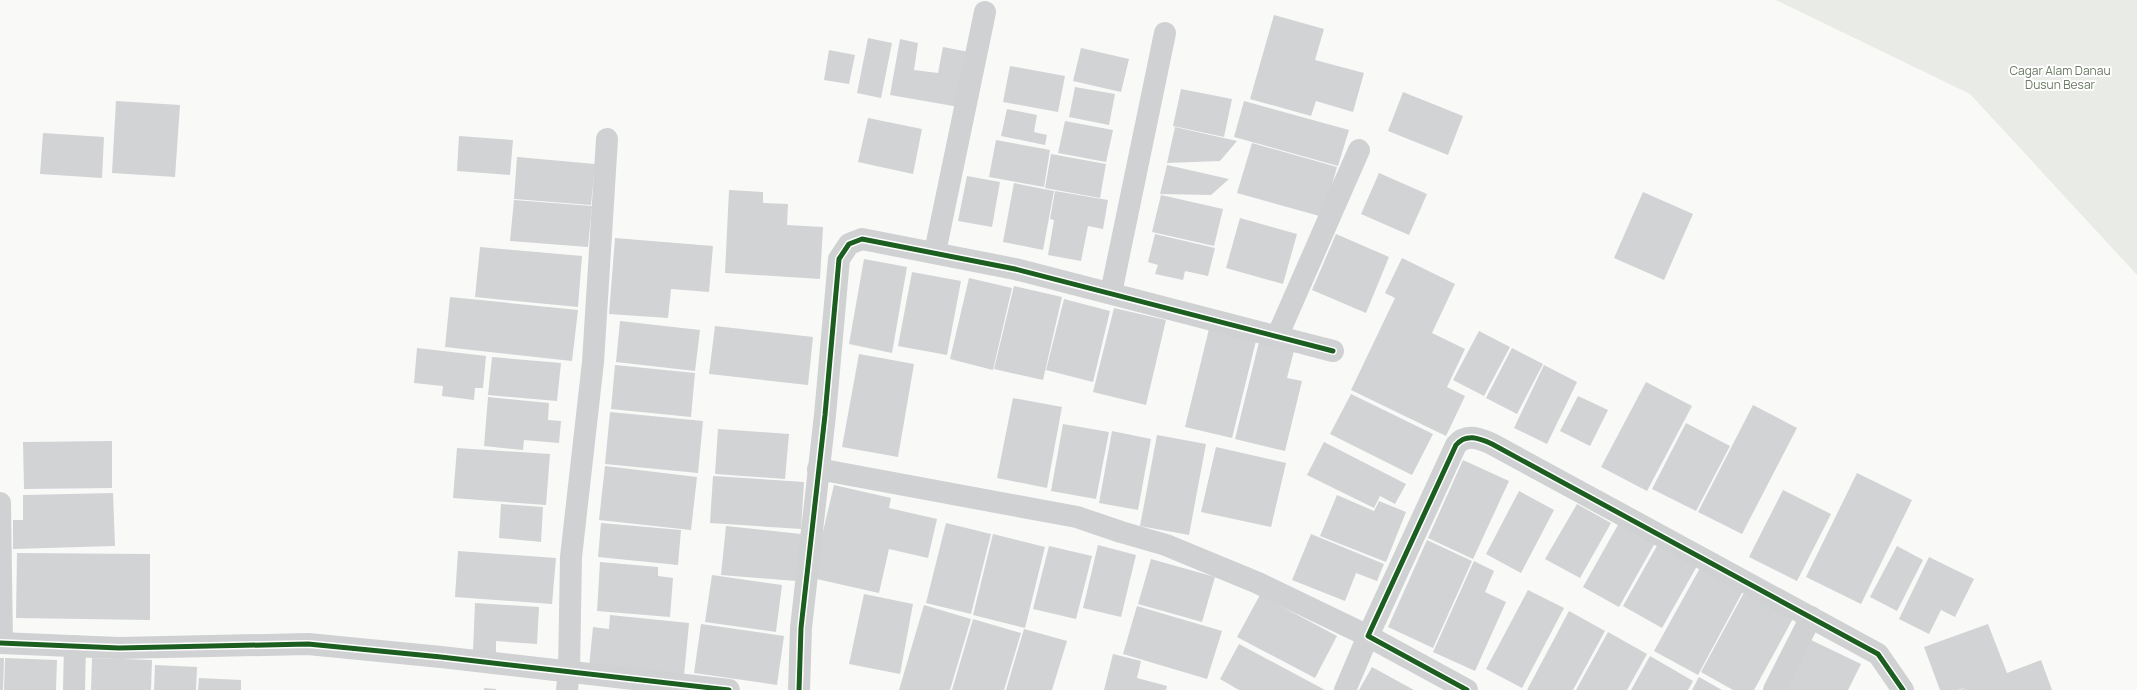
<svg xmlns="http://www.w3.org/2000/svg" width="2137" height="690" viewBox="0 0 2137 690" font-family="Manrope,sans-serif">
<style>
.green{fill:#e9ece6}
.building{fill:#d1d3d4}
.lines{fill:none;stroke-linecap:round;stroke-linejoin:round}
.minor{stroke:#cfd1d2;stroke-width:22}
.cycleway-casing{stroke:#fff;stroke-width:8}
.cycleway{stroke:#1b5e20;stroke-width:5}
.labels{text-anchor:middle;stroke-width:4;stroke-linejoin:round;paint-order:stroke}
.park-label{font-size:12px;fill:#6a7a63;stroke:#fff}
</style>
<rect width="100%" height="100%" fill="#f9f9f8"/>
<polygon class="green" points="1776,0 2137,0 2137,275 1970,94"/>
<g class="building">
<polygon points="1274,15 1324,29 1315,60 1364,73 1353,112 1316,101 1311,116 1250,99"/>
<polygon points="868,38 892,43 881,98 857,93"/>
<polygon points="900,39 918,43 914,70 938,73 943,47 969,52 959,107 890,95"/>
<polygon points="1081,48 1129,59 1121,92 1073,81"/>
<polygon points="829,50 855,55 849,84 824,80"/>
<polygon points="1010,66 1065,76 1058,112 1003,102"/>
<polygon points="1075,87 1115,94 1109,125 1069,117"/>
<polygon points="1181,89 1232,99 1224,137 1173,126"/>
<polygon points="1403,92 1463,116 1448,155 1388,131"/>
<polygon points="116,101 180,105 175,177 112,173"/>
<polygon points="1244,101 1349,130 1338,166 1234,137"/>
<polygon points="1007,109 1037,115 1034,132 1047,135 1045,145 1001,136"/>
<polygon points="868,118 922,129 913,174 858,162"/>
<polygon points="1065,121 1113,130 1106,162 1058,153"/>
<polygon points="1175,127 1237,141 1220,161 1167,163"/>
<polygon points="43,133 104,137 102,178 40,174"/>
<polygon points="459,136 513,140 510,175 457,171"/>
<polygon points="996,140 1050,150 1044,187 989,177"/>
<polygon points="1252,143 1337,167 1323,217 1237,193"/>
<polygon points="1051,154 1106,164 1100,198 1045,188"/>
<polygon points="517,157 595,164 591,205 514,199"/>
<polygon points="1167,165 1229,179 1211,195 1160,194"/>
<polygon points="1379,173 1427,194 1409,235 1361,214"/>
<polygon points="967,176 1000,182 992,227 958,221"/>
<polygon points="1014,183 1054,191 1043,250 1003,242"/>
<polygon points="729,190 763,192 763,203 788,204 787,225 823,227 820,279 725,273"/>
<polygon points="1055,191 1108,200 1103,229 1088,226 1081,261 1048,255 1054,220 1050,219"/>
<polygon points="1643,192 1693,214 1664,280 1614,258"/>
<polygon points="1161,195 1223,209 1214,246 1152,232"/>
<polygon points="514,200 592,206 588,247 510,241"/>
<polygon points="1240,218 1297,234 1283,284 1226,268"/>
<polygon points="1155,234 1215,248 1208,276 1185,271 1183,280 1155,274 1158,265 1148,262"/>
<polygon points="1336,234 1389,257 1366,313 1312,290"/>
<polygon points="615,238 713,246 709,292 671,289 668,318 609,314"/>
<polygon points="480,247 582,256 578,307 475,297"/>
<polygon points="1402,258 1455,284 1432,333 1465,349 1447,387 1465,396 1446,436 1351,390 1395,298 1385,293"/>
<polygon points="864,259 907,267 892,353 849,344"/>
<polygon points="912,272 961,281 947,355 898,346"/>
<polygon points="969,278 1012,288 993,370 950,359"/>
<polygon points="1014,286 1062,297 1043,380 994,369"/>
<polygon points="450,297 578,310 572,361 445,347"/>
<polygon points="1064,299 1110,311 1093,382 1046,370"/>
<polygon points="1114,308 1166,320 1146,405 1093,392"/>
<polygon points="620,321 700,330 695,371 616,362"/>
<polygon points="715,326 813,337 808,385 709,374"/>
<polygon points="1209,329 1256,341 1232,438 1185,427"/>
<polygon points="1479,331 1510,347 1484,396 1453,380"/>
<polygon points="1259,342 1294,351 1287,378 1302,381 1285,451 1235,439"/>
<polygon points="417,348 486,356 483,388 475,388 474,400 442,396 443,386 414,383"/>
<polygon points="1512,348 1543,364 1517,414 1486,398"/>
<polygon points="859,354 914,364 898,457 842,447"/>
<polygon points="492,357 561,363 557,401 488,395"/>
<polygon points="615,365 695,373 691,417 611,409"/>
<polygon points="1544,365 1577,382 1547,444 1514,428"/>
<polygon points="1646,382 1692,406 1647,491 1601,467"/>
<polygon points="1351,394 1433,434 1412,475 1330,434"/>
<polygon points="1578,396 1608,410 1590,446 1560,431"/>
<polygon points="488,397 549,403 548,420 561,421 559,443 524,440 523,450 484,446"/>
<polygon points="1013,398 1062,407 1047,488 997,478"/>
<polygon points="1753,405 1797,428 1742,534 1698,512"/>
<polygon points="610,412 703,421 698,473 605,464"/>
<polygon points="1686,423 1730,446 1696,511 1652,489"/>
<polygon points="1063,424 1109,432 1096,499 1051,491"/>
<polygon points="718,429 789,434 785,479 715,474"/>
<polygon points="1112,431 1151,439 1138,510 1099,503"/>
<polygon points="1157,435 1206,444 1189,535 1140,526"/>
<polygon points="112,441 112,488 24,489 23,442"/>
<polygon points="1324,442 1406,484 1395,504 1380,496 1374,508 1307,475"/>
<polygon points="1216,447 1286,463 1271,527 1201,512"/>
<polygon points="457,448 550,454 546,505 453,498"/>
<polygon points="1463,460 1509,481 1473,559 1428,538"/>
<polygon points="605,466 697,477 691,530 599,520"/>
<polygon points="1857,473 1912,500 1861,604 1806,577"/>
<polygon points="713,476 804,482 801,529 710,523"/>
<polygon points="834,485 891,498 889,508 937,519 928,558 889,549 879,593 812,578"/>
<polygon points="1783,490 1831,514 1797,581 1749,557"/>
<polygon points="1519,491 1554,510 1521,573 1486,554"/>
<polygon points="113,493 115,546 13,549 13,520 23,520 23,495"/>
<polygon points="1337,495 1374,511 1379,501 1406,512 1386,562 1320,536"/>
<polygon points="501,504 543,507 541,542 499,538"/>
<polygon points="1577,504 1611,523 1580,578 1545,559"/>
<polygon points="601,523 681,530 678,565 598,557"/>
<polygon points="946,523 991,534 971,614 926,603"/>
<polygon points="1619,523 1655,543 1619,607 1583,587"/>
<polygon points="726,526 801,534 796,581 721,575"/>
<polygon points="993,534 1045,547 1025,628 973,615"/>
<polygon points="1311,534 1384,564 1377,581 1356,573 1345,601 1292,580"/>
<polygon points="1427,540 1472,561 1433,648 1388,627"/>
<polygon points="1658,544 1697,566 1662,628 1623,606"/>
<polygon points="1098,545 1136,555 1121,617 1083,608"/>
<polygon points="1049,546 1092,556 1076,619 1033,609"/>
<polygon points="1897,546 1923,560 1897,611 1870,597"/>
<polygon points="458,551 556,558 552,604 455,597"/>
<polygon points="17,553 150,554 150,620 16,618"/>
<polygon points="1929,557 1974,579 1955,617 1941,610 1929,634 1899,619"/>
<polygon points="1151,559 1215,577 1202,622 1138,604"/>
<polygon points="1474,561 1494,571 1485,592 1506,602 1475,671 1433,652"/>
<polygon points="600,562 658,567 658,576 673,578 670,617 597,611"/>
<polygon points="1700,568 1743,591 1698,675 1654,651"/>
<polygon points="712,575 782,585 776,632 705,622"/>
<polygon points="1746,589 1795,615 1754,690 1733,690 1701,672"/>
<polygon points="1528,590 1564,608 1522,688 1486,669"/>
<polygon points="864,594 913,604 900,674 849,664"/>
<polygon points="1260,595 1337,636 1315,678 1237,637"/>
<polygon points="475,603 539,607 537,644 496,641 496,653 473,652"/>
<polygon points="924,605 971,619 950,690 899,690"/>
<polygon points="1137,606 1222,631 1207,679 1123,654"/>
<polygon points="1569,611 1605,631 1573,690 1527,690"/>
<polygon points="610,615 689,623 684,676 589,667 593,627 609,629"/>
<polygon points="973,619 1021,633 1004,690 952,690"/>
<polygon points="701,624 784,636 777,685 694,673"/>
<polygon points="1988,624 2007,673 2041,660 2052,690 1960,690 1967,687 1958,690 1940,690 1924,647"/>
<polygon points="1024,629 1067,641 1052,690 1006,690"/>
<polygon points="1608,632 1647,654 1627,690 1576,690"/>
<polygon points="1809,639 1861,664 1848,690 1784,690"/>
<polygon points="1239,644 1325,690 1239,690 1220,679"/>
<polygon points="1113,654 1141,661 1137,678 1167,686 1166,690 1104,690"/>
<polygon points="1650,656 1693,681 1688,690 1631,690"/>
<polygon points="0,658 4,658 3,690 0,690"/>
<polygon points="5,658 57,660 56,690 4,690"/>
<polygon points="92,658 152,660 151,690 91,690"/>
<polygon points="155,665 197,667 196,690 154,690"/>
<polygon points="1372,667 1414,690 1359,690"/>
<polygon points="1699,677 1722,690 1692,690"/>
<polygon points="199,678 241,680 241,690 198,690"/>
<polygon points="484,688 496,689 496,690 484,690"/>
</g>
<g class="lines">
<g class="minor">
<polyline points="935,252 985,12"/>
<polyline points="1111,293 1165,33"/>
<polyline points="1277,337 1359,150"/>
<polyline points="818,469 1077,517 1121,532 1166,545 1258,583 1368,636 1345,690"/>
<polyline points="0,503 2,643"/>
<polyline points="0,643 119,648 308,644 441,657 729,690"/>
<polyline points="74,690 75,646"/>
<polyline points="567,690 569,671 571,557 593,362 607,139"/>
<polyline points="799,690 801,628 825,415 839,259 849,244 862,239 1015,269 1333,351"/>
<path d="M1467,690L1368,636L1456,445C1466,433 1479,438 1492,444L1878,654L1903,690"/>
<polyline points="1774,690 1811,617"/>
</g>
<defs>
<g id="cycleway">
<polyline points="0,643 119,648 308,644 441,657 729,690"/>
<polyline points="799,690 801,628 825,415 839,259 849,244 862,239 1015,269 1333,351"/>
<path d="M1467,690L1368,636L1456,445C1466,433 1479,438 1492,444L1878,654L1903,690"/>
</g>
</defs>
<use href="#cycleway" class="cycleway-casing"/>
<use href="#cycleway" class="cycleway"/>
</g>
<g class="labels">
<g class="park-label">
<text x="2060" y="75">Cagar Alam Danau<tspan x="2060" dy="14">Dusun Besar</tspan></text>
</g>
</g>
</svg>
